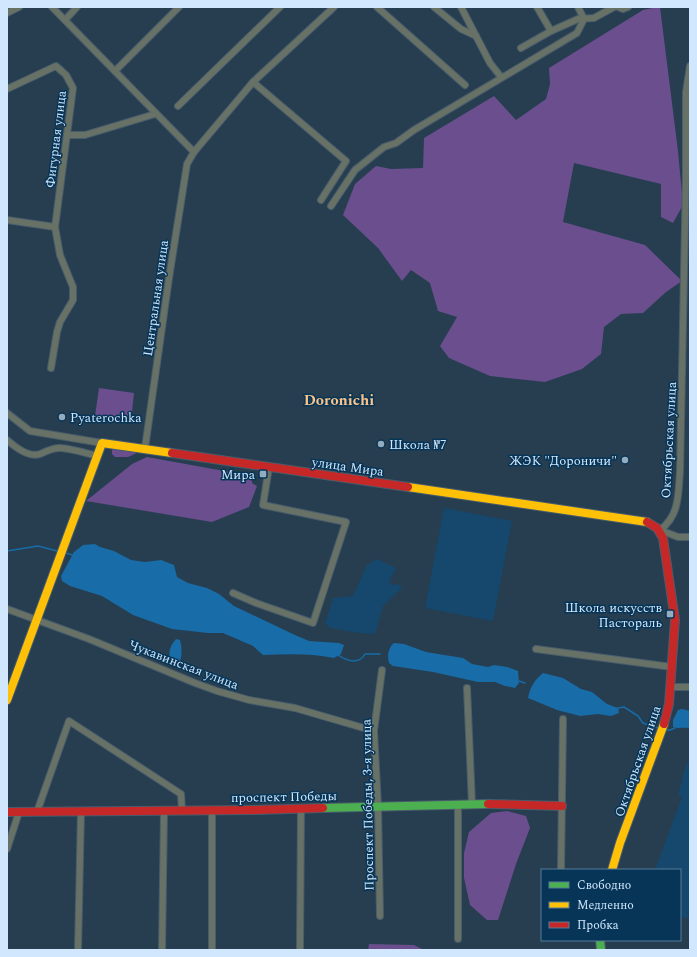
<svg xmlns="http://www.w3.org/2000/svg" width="697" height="957" viewBox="0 0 697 957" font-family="Spectral,serif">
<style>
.built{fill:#16476c}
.green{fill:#6a4e8e}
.water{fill:#186ca7}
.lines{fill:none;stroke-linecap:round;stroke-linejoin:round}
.stream{stroke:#186ca7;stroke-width:1.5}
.street-casing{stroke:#485c6c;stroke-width:8}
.fast-casing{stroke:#485c6c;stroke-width:10}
.slow-casing{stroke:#485c6c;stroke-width:10}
.jam-casing{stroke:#485c6c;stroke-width:10}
.street{stroke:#677165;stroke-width:6}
.fast{stroke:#4caf50;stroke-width:8}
.slow{stroke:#ffc107;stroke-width:8}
.jam{stroke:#c62828;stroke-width:8}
.poi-dot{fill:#94acc0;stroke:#073557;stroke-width:1.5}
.labels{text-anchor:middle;stroke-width:3;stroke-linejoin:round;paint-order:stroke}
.street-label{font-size:13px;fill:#d0e7fd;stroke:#073557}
.poi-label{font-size:13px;fill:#d0e7fd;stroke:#073557;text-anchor:end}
.quarter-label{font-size:15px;font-weight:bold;fill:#fdc389;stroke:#073557}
</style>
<rect width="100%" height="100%" fill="#263e50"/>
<g class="built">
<polygon points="444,508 512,521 493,621 425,608"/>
<polygon points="377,559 396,568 389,582 393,585 398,584 402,588 383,606 375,634 359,633 331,628 325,624 333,598 353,596 367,565"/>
<polygon points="688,761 690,762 690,919 680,916 680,870 655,870 682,797 678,795 684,771"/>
</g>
<g class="green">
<polygon points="657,7 660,7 678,151 683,205 673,223 661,217 661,184 574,163 563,222 645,245 682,281 666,292 643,313 621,314 604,327 601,354 582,369 545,382 490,376 449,358 440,346 457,317 438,311 430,283 411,270 402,281 378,248 343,215 355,184 376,166 391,169 423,168 424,138 494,96 516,120 546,99 550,84 549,68 643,10"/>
<polygon points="99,388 134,393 131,421 95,416"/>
<polygon points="114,448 139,452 128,457 115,457 112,454 112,450"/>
<polygon points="147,457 252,476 252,483 257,486 249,507 212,522 86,501 132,464"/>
<polygon points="507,811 526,816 530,828 516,864 498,920 487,920 470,905 464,878 464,853 469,832 491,813"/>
<polygon points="369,944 414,945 424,950 368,950"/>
</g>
<g class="water">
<path d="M95,544L100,547L114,551L131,560L145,562L161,560L174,565L177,577L188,583L207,588L219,594L234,606L295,635L309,641L339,643L344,645L341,654L334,658C310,653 287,654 263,655L253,646L223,633H208L172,629L133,615L102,596L70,586L62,581L61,576L74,552L83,545Z"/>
<path d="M176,639L180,640C182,647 183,660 177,665L171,662C168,653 169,647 176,639Z"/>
<path d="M394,643L404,644L426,652L463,658L472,664L488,667L494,665L507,667L518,671L519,683L515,688L505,686L495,682H478L433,672L393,666L389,663C387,656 388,648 394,643Z"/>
<path d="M543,673L563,678L581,689L592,692L607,704L618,708L619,713L611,716L598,714L580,716L557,710L528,698C530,688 534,680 543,673Z"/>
<path d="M682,709L690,711V728C684,727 678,729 673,727V720L678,710Z"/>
</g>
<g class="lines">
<g class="stream">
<polyline points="7,551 38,546 57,551"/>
<polyline points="65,553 73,555"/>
<path d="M338,655C347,661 359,665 365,654H380"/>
<polyline points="519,681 525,683"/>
<polyline points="618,708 624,707 638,716 643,723 658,728"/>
<polyline points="667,730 670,730 675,728"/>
</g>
<defs>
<g id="street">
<polyline points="52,7 194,152"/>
<polyline points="377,7 465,85"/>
<polyline points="434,7 461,29 476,36"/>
<polyline points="461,7 490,63 501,77"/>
<polyline points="537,7 551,31"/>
<polyline points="618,7 623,9 628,7"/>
<polyline points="7,13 19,7"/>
<polyline points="65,20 77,7"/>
<polyline points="521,48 551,31 578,19 594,18 614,7"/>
<polyline points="115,71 179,7"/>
<polyline points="253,82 346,161 321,200"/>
<polyline points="7,89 56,66 66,75 73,88 55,227 60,255 73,287 73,300 60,322 57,332 51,368"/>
<polyline points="178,106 280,7"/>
<polyline points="68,135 85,135 155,114"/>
<polyline points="331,206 355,170 384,147 396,143 414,130 577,33 584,19 578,7"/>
<polyline points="7,220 55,227"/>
<polyline points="7,413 30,431 102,443"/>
<path d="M7,440C15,447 29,458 40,454C48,451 53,447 61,448C73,449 86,453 97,456"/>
<polyline points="145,448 169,278 187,164 194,152 253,82 334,7"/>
<path d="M660,530C680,515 678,494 680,472L686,175V92L690,66"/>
<polyline points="660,530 678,537 690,537"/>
<polyline points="233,593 256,603 313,623 346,522 263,505 269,467"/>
<polyline points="7,609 89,639 195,683 217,691 249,700 295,708 374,731"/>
<polyline points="536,649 672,667"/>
<polyline points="671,687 690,687"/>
<polyline points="467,688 472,804"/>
<polyline points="458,804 458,939"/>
<polyline points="212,810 212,950"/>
<polyline points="37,812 69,721 181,794 182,811"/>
<polyline points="7,849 19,812"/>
<polyline points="561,870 563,719"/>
<polyline points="380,916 378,806 374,731 382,670"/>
<polyline points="78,950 81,811"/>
<polyline points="162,950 164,811"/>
<polyline points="300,950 301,808"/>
</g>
<g id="fast">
<polyline points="323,808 488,804"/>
<polyline points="600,940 601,950"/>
</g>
<g id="slow">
<polyline points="408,487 647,522"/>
<polyline points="7,700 102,443 172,453"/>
<polyline points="612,870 620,843 664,724"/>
</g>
<g id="jam">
<polyline points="172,453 408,487"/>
<polyline points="647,522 657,528 663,538 675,620 669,704 664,724"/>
<polyline points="488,804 562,806"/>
<polyline points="7,812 256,810 323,808"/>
</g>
</defs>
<use href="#street" class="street-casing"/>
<use href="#fast" class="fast-casing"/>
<use href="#slow" class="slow-casing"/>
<use href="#jam" class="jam-casing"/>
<use href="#street" class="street"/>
<use href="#fast" class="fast"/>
<use href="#slow" class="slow"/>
<use href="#jam" class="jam"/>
</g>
<g class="poi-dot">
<circle cx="62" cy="417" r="4"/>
<circle cx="381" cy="444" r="4"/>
<circle cx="625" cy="460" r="4"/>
<rect x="259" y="470" width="8" height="8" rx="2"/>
<rect x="666" y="610" width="8" height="8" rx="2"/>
</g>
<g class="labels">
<g class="street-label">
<text transform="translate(55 139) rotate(-83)" y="5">Фигурная улица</text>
<text transform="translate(155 298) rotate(-82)" y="5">Центральная улица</text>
<text transform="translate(668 440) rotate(-87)" y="5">Октябрьская улица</text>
<text transform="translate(348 466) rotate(8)" y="5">улица Мира</text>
<text transform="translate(184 664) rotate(21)" y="5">Чукавинская улица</text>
<text transform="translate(637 761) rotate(-71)" y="5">Октябрьская улица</text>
<text transform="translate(284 796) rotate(-1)" y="5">проспект Победы</text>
<text transform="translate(367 805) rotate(-91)" y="5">Проспект Победы, 3-я улица</text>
</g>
<g class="poi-label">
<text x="70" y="422" text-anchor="start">Pyaterochka</text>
<text x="389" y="449" text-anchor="start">Школа №7</text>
<text x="617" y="465">ЖЭК "Дороничи"</text>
<text x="255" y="479">Мира</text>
<text x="662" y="612">Школа искусств<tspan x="662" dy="15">Пастораль</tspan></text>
</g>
<g class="quarter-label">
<text x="339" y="405">Doronichi</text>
</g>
</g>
<rect width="697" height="957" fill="none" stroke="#d0e7fd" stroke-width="16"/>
<rect x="541" y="869" width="140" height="72" fill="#073557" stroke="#577c99"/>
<rect x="549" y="882" width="20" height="6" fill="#4caf50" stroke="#577c99"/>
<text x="577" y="889" font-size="12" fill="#d0e7fd">Свободно</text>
<rect x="549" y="902" width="20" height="6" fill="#ffc107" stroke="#577c99"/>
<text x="577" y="909" font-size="12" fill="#d0e7fd">Медленно</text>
<rect x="549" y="922" width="20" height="6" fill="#c62828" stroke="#577c99"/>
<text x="577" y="929" font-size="12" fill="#d0e7fd">Пробка</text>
</svg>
